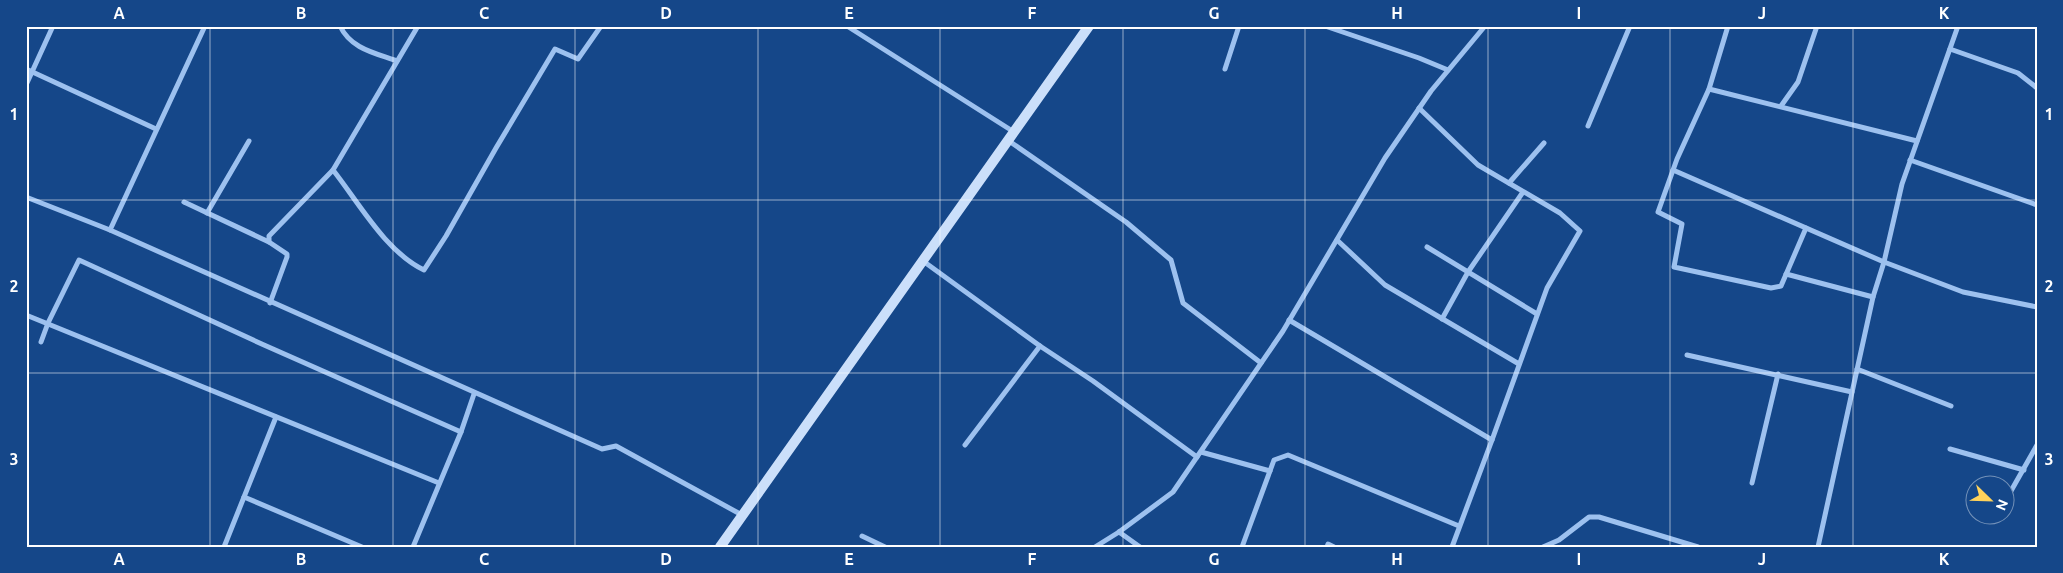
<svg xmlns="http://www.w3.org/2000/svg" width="2063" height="573" viewBox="0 0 2063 573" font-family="Ubuntu,sans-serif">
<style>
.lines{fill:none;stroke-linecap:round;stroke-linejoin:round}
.street{stroke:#9dc1ef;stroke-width:5}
.secondary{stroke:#cbdffa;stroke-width:10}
.grid{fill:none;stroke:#fff;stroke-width:1;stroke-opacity:0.55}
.neatline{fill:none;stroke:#fff;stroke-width:2}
.grid-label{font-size:16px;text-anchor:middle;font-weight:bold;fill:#fff}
</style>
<rect width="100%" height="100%" fill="#154789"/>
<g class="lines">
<g class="street">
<polyline points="205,26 110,230 602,449 616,446 742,515"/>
<path d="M340,26C351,49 375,53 397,61"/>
<polyline points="847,26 1014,132"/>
<polyline points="1325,26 1419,58 1448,70"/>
<polyline points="1728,26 1709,89 1677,159 1658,212 1682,224 1674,267 1771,288 1781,286 1806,228"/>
<polyline points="1950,49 2018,73 2037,88"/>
<polyline points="26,69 156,129"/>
<polyline points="1225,69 1239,26"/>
<polyline points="26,85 53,26"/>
<polyline points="1709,89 1917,141"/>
<polyline points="1781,106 1798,82 1817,26"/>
<polyline points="1419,108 1478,165 1560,213 1580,231 1547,288 1492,440 1452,547"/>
<polyline points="1588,126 1630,26"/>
<polyline points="1009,141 1126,222 1171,260 1183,303 1261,363"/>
<polyline points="1910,160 2037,205"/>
<path d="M333,170C359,203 386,252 424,270L446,236L496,148L555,49L578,59L601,26"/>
<polyline points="1673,170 1884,262 1963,292 2037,307"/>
<polyline points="1509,183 1544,143"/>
<polyline points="26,197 110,230"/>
<polyline points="184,202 269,242"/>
<polyline points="207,213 249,141"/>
<polyline points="1337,240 1385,285 1519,364"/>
<polyline points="1427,247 1537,314"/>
<polyline points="923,261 1040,346 1093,381 1197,457"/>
<polyline points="1786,274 1873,297"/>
<polyline points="270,303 287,257 287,254 269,242 269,236 333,170 418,26"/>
<polyline points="26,315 439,483"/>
<polyline points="1442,319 1468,272 1523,192"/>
<polyline points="1289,320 1492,440"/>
<polyline points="41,342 48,323 79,260 264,345 461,432"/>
<polyline points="1687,355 1852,392"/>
<polyline points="1857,369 1951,406"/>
<polyline points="965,445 1040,346"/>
<polyline points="1950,449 2024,470"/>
<polyline points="1201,452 1270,471"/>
<polyline points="1752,483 1778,374"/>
<polyline points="244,497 362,547"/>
<polyline points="2007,498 2037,445"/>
<polyline points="1119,532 1140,547"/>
<polyline points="862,536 885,547"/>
<polyline points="224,547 276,417"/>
<polyline points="413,547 461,432 474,394"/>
<polyline points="1095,547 1119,532 1173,492 1283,331 1385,158 1431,91 1485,26"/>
<polyline points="1242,547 1274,460 1288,455 1459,526"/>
<polyline points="1327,547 1328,544 1334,547"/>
<polyline points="1543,547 1559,540 1589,517 1599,517 1698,547"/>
<polyline points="1818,547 1873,297 1884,262 1902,184 1958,26"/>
</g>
<polyline class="secondary" points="720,547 1089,26"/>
</g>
<path class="grid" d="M210,26V547M393,26V547M575,26V547M758,26V547M940,26V547M1123,26V547M1305,26V547M1488,26V547M1670,26V547M1853,26V547M26,200H2037M26,373H2037"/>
<rect width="2063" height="573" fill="none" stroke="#154789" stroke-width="55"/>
<g transform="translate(1990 500) rotate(113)"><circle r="24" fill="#154789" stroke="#7391b8"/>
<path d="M0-4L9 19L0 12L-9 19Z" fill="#ffd25b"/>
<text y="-8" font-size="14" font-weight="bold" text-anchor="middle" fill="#ffffff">N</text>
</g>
<rect x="28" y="28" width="2008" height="518" class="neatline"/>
<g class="grid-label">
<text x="119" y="19">A</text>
<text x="301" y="19">B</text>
<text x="484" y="19">C</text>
<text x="666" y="19">D</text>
<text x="849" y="19">E</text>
<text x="1032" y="19">F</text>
<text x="1214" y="19">G</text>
<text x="1397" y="19">H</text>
<text x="1579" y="19">I</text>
<text x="1762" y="19">J</text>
<text x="1944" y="19">K</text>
<text x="14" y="120">1</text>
<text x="2049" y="120">1</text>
<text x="14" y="292">2</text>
<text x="2049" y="292">2</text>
<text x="14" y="465">3</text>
<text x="2049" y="465">3</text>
<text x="119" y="565">A</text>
<text x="301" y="565">B</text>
<text x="484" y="565">C</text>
<text x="666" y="565">D</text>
<text x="849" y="565">E</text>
<text x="1032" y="565">F</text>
<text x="1214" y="565">G</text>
<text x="1397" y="565">H</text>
<text x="1579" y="565">I</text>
<text x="1762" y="565">J</text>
<text x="1944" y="565">K</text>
</g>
</svg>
